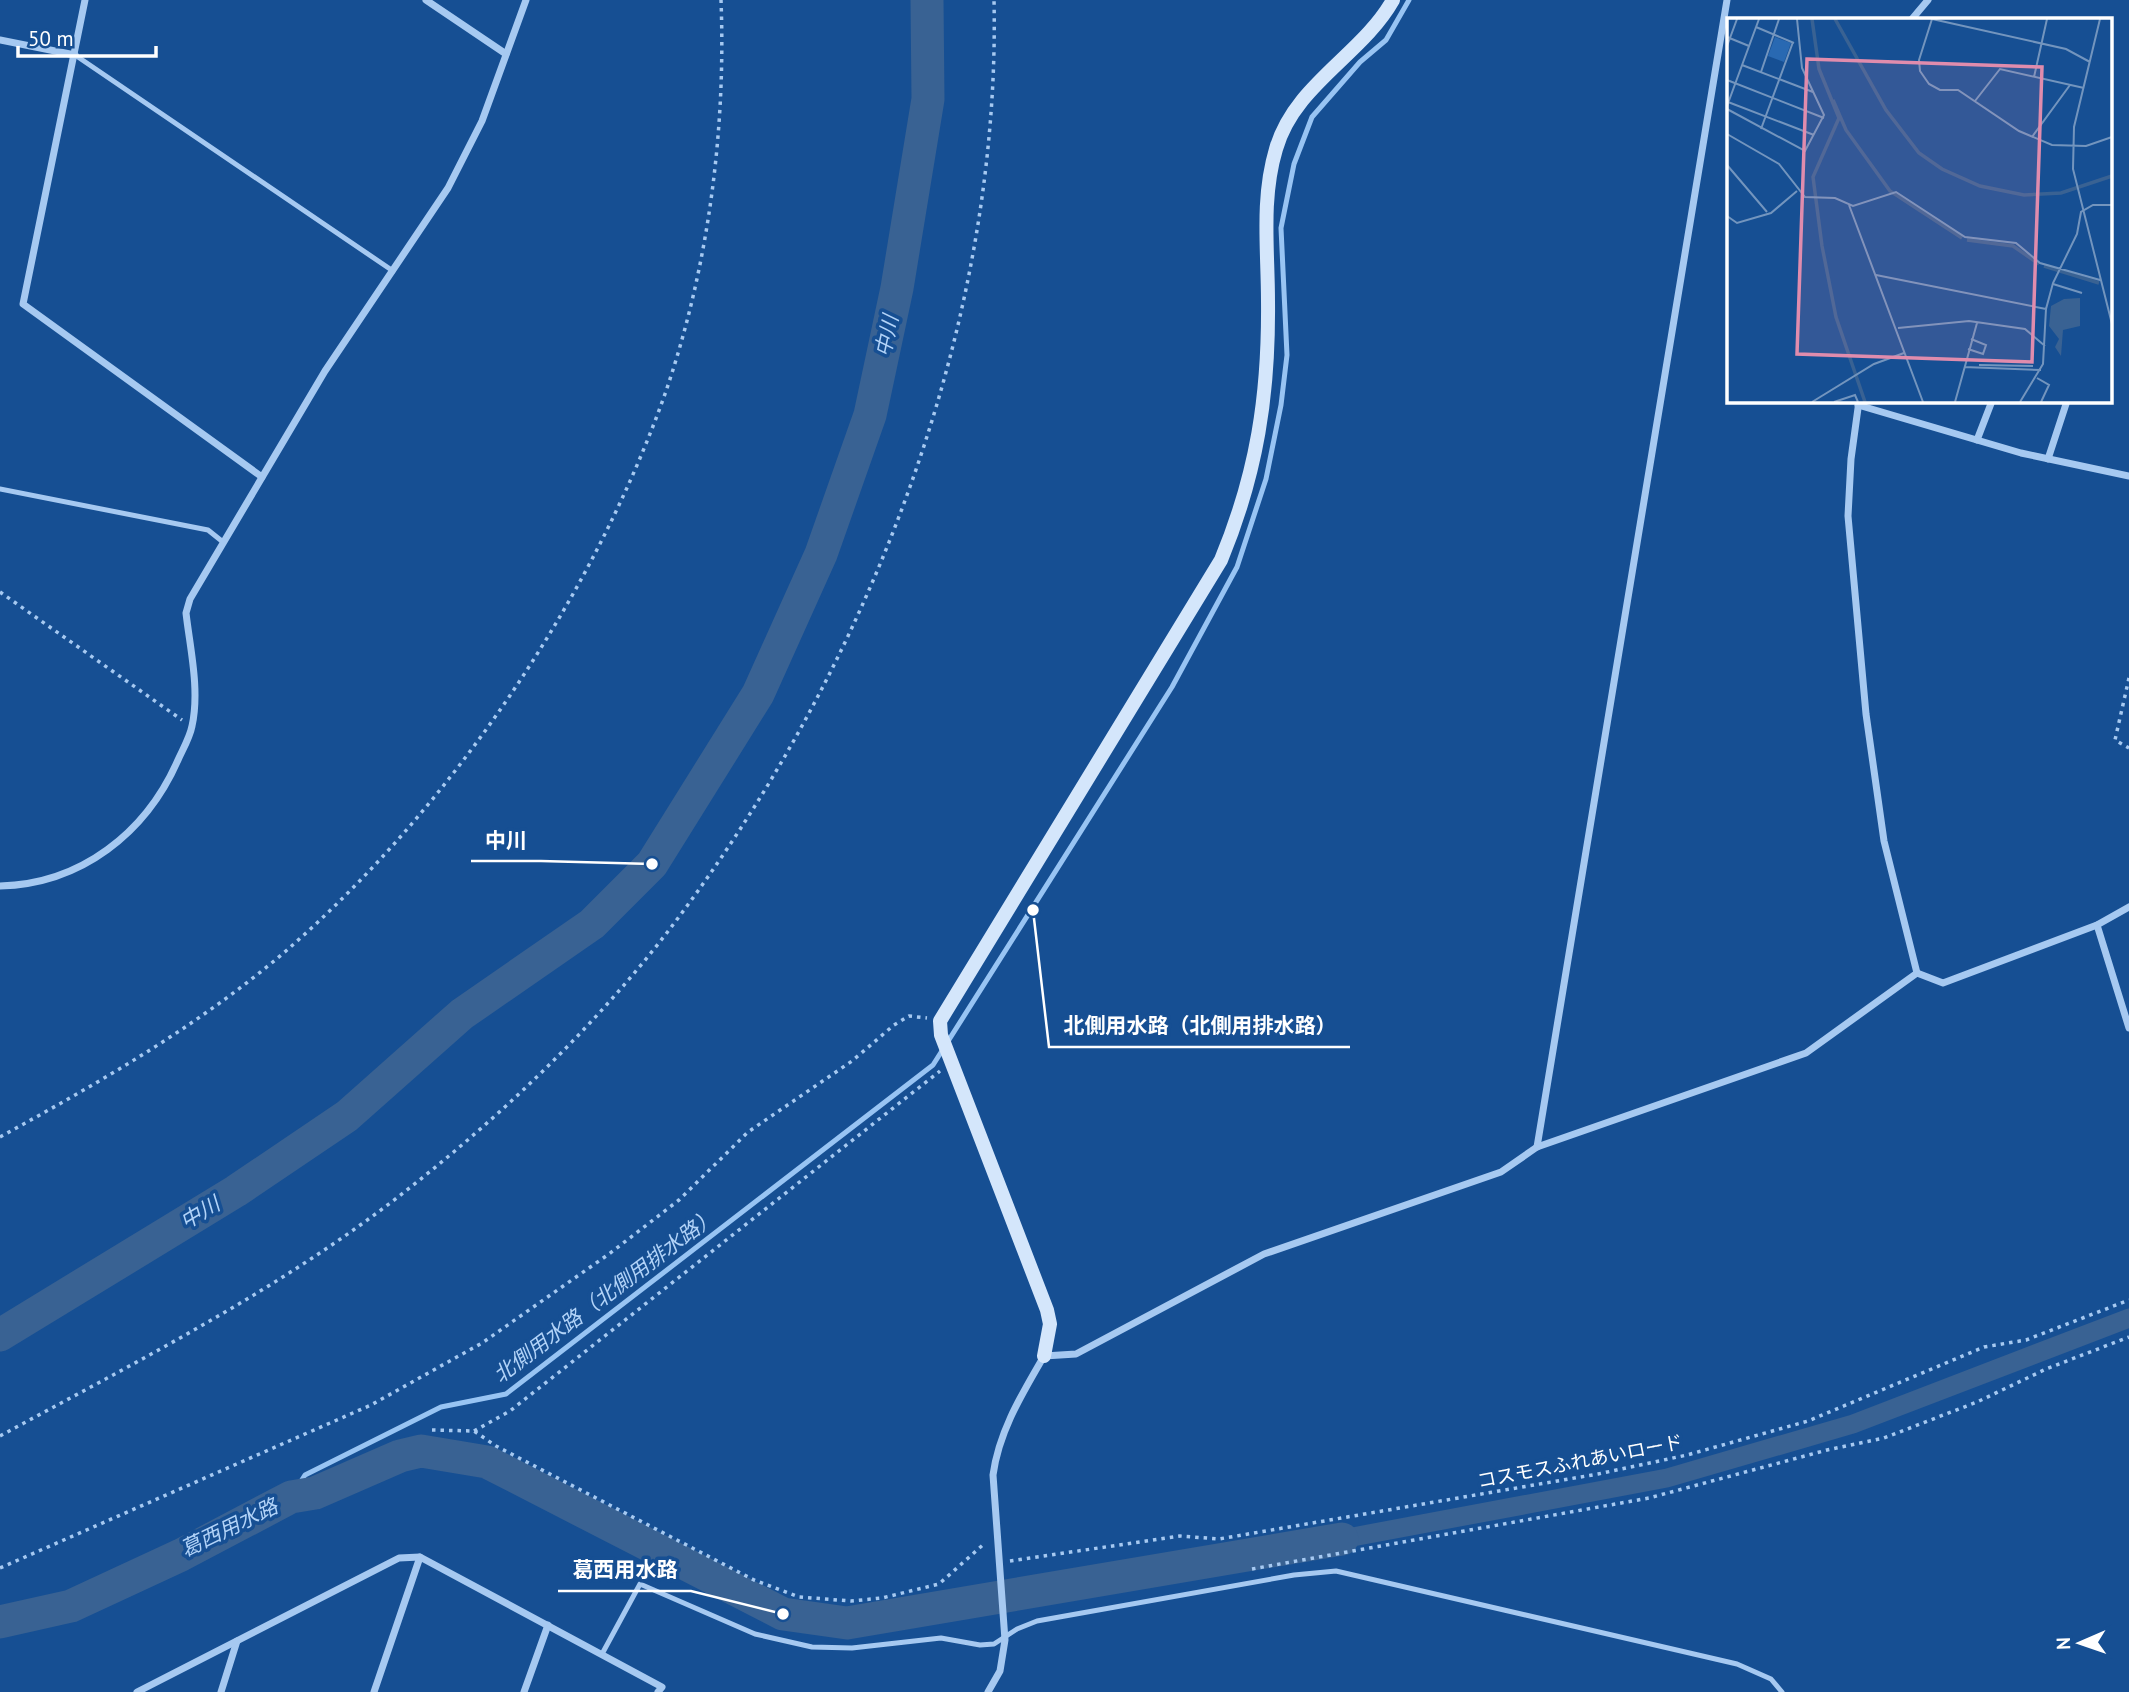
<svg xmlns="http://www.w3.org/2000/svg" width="2129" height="1692" viewBox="0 0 2129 1692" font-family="'PT Sans','Noto Sans JP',sans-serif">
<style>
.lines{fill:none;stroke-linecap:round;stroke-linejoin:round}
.stream{stroke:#98c4f3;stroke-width:5}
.canal{stroke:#396293;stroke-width:19}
.river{stroke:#396293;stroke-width:33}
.path{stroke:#a6c9f1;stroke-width:3.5;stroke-dasharray:3.5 5;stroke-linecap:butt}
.lane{stroke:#a6c9f1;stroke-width:5}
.street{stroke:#a6c9f1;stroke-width:7}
.secondary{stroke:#d4e6fb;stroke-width:14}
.labels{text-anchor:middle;stroke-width:7;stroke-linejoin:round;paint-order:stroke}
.street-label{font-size:19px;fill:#fff;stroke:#164f93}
.water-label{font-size:21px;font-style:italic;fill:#b2d3f8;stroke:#164f93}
.inset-river{fill:none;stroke:#396293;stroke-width:3.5}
.inset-road{fill:none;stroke:#7395be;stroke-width:2}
.view{fill:#e08cad;fill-opacity:0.15;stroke:#e08cad;stroke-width:3.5}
.inset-edge{fill:none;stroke:#fff;stroke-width:3.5}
.leader{fill:none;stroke:#fff;stroke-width:2.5}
.callout-dot{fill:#fff;stroke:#164f93;stroke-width:2.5}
.callout-label{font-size:21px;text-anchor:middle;font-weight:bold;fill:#fff;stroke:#164f93;stroke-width:7;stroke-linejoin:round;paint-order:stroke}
</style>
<rect width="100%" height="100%" fill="#164f93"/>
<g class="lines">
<polyline class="stream" points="291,1497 305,1475 441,1407 506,1394 933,1065 1172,687 1237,567 1266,479 1281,405 1287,355 1281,228 1294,164 1312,117 1360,62 1386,40 1409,0"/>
<polyline class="canal" points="1342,1539 1667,1478 1853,1424 2129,1318"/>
<g class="river">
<polyline points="0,1335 236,1191 347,1116 462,1014 592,924 652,864 758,694 821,554 870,415 897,288 928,99 927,0"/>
<polyline points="0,1622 71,1606 181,1555 291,1497 315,1493 400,1456 421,1451 487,1462 783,1614 847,1623 1342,1539"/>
</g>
<g class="path">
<polyline points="0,592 182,720"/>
<polyline points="2129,678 2115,740 2129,748"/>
<path d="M0,1137C100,1082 200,1025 287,950C451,807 592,599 665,394C708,269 726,132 721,0"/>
<polyline points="432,1430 474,1431 496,1446 754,1580 799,1597 851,1601 882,1598 939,1584 985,1543"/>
<polyline points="474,1431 510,1411 940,1071"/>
<path d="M0,1436C136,1362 275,1292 398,1197C497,1120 592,1030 669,930C867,671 1001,329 994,0"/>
<polyline points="1010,1561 1180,1536 1219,1539 1598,1474 1687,1455 1808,1421 1984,1347 2026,1340 2129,1300"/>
<polyline points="0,1568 371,1405 482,1343 609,1254 679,1200 748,1132 852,1061 894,1025 909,1016 927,1018"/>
<polyline points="1252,1569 1649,1498 1827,1450 1884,1438 1977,1402 2046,1369 2129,1337"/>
</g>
<g class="lane">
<polyline points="75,55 393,271"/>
<polyline points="0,489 208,530 223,542"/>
<polyline points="602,1654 640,1584 755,1634 812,1647 852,1648 941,1638 980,1645 994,1644 1017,1629 1037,1621 1294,1575 1336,1571 1737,1664 1771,1679 1782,1692"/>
</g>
<g class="street">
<polyline points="85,0 23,304 262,477"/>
<polyline points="426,0 506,54"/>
<polyline points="1912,19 1928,0"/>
<polyline points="0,40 75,55"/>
<polyline points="1859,401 1851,459 1848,516 1866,714 1884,841 1917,973"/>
<polyline points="1858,405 2021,453 2129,476"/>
<polyline points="1977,440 1992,401"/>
<polyline points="2048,459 2067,401"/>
<path d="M0,886C81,884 146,833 178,760C183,749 190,737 192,726C200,690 190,648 186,613L190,599L325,371L448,188L482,121L526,0"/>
<polyline points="2097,925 2129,1028"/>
<polyline points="1917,973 1943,983 2097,925 2129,907"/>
<polyline points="1537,1147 1727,0"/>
<polyline points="137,1692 399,1558 420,1557 662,1687 658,1692"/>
<polyline points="221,1692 237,1641"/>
<polyline points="374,1692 420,1557"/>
<polyline points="524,1692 548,1625"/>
<path d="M988,1692L1000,1671L1005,1640L993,1475C999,1431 1022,1394 1044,1356L1076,1354L1264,1254L1501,1172L1537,1147L1806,1053L1917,973"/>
</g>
<path class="secondary" d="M1044,1356L1050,1324L1047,1310L941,1035L940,1021L1221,560C1257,473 1269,395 1268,301C1268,250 1261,199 1276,149C1294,85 1362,55 1393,0"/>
</g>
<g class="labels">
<g class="street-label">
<text transform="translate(1580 1461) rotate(-11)" y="7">コスモスふれあいロード</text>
</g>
<g class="water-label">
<text transform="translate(887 336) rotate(-78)" y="7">中川</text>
<text transform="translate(200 1213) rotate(-31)" y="7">中川</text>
<text transform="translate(605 1296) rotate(-37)" y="7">北側用水路（北側用排水路）</text>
<text transform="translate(229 1528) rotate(-26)" y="7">葛西用水路</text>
</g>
</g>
<g transform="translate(1727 18)">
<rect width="385" height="385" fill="#164f93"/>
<path d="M48,19L64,25L57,44L41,38Z" fill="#2969b2"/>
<path d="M353,280V308L336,312L334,338L328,329L332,321L322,308L324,288L337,281Z" fill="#396293"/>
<path class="inset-river" d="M85,1L92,51L112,100L86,159L95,228M108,1L159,92L192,135L215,151L253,168L297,177L334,175L385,158M106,82L119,112L163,173L235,220M240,222L286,228L312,246M95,228L109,299L138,384M317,248L372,265"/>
<path class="inset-road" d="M205,1L192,42L193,53L202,66L213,72H231L292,113L325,127L359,128L385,119M205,1L339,31L363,44M373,1L347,109L346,151L385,306M29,9L67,25M0,19L22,28M0,28L10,1M15,47L86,74M34,54L52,1M307,59L320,1M0,62L97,100M248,83L273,51L357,70M1,84L87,117M0,88L32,1M0,91L78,133L97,97L75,50L70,1M34,111L66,24M0,116L52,146L78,179L108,180L126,188L169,174L238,219L289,225L313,245L373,262M305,119L343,67M0,147L40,194M122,187L196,384M0,198L10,205L44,195L70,173M149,257L319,291M326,266L355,275M171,310L242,303L298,311L318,328M241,331L256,336L259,327L244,321M252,347L306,348M237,349L314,352M310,360L322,367L314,384M85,384L147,346L177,335M107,384L128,377L131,384M228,384L250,305M293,384L316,346L319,291L326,265L350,216L354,194L366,187H385"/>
<path class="view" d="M80,41L315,49L305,344L70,336Z"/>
<rect width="385" height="385" class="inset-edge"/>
</g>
<path class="leader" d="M652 864L541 861H471M1033 910L1049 1047H1350M783 1614L691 1591H558"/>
<g class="callout-dot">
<circle cx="652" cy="864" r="7"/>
<circle cx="1033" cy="910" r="7"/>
<circle cx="783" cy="1614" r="7"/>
</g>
<g class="callout-label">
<text x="506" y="848">中川</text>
<text x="1200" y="1033">北側用水路（北側用排水路）</text>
<text x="625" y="1577">葛西用水路</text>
</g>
<g transform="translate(2080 1643) rotate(268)" stroke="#164f93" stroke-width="5" paint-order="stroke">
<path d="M0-5L12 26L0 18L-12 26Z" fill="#ffffff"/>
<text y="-10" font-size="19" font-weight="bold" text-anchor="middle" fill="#ffffff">N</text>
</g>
<path d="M18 46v10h138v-10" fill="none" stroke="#ffffff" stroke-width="3.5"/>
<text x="28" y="46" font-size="21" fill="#ffffff" stroke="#164f93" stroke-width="5" paint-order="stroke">50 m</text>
</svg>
